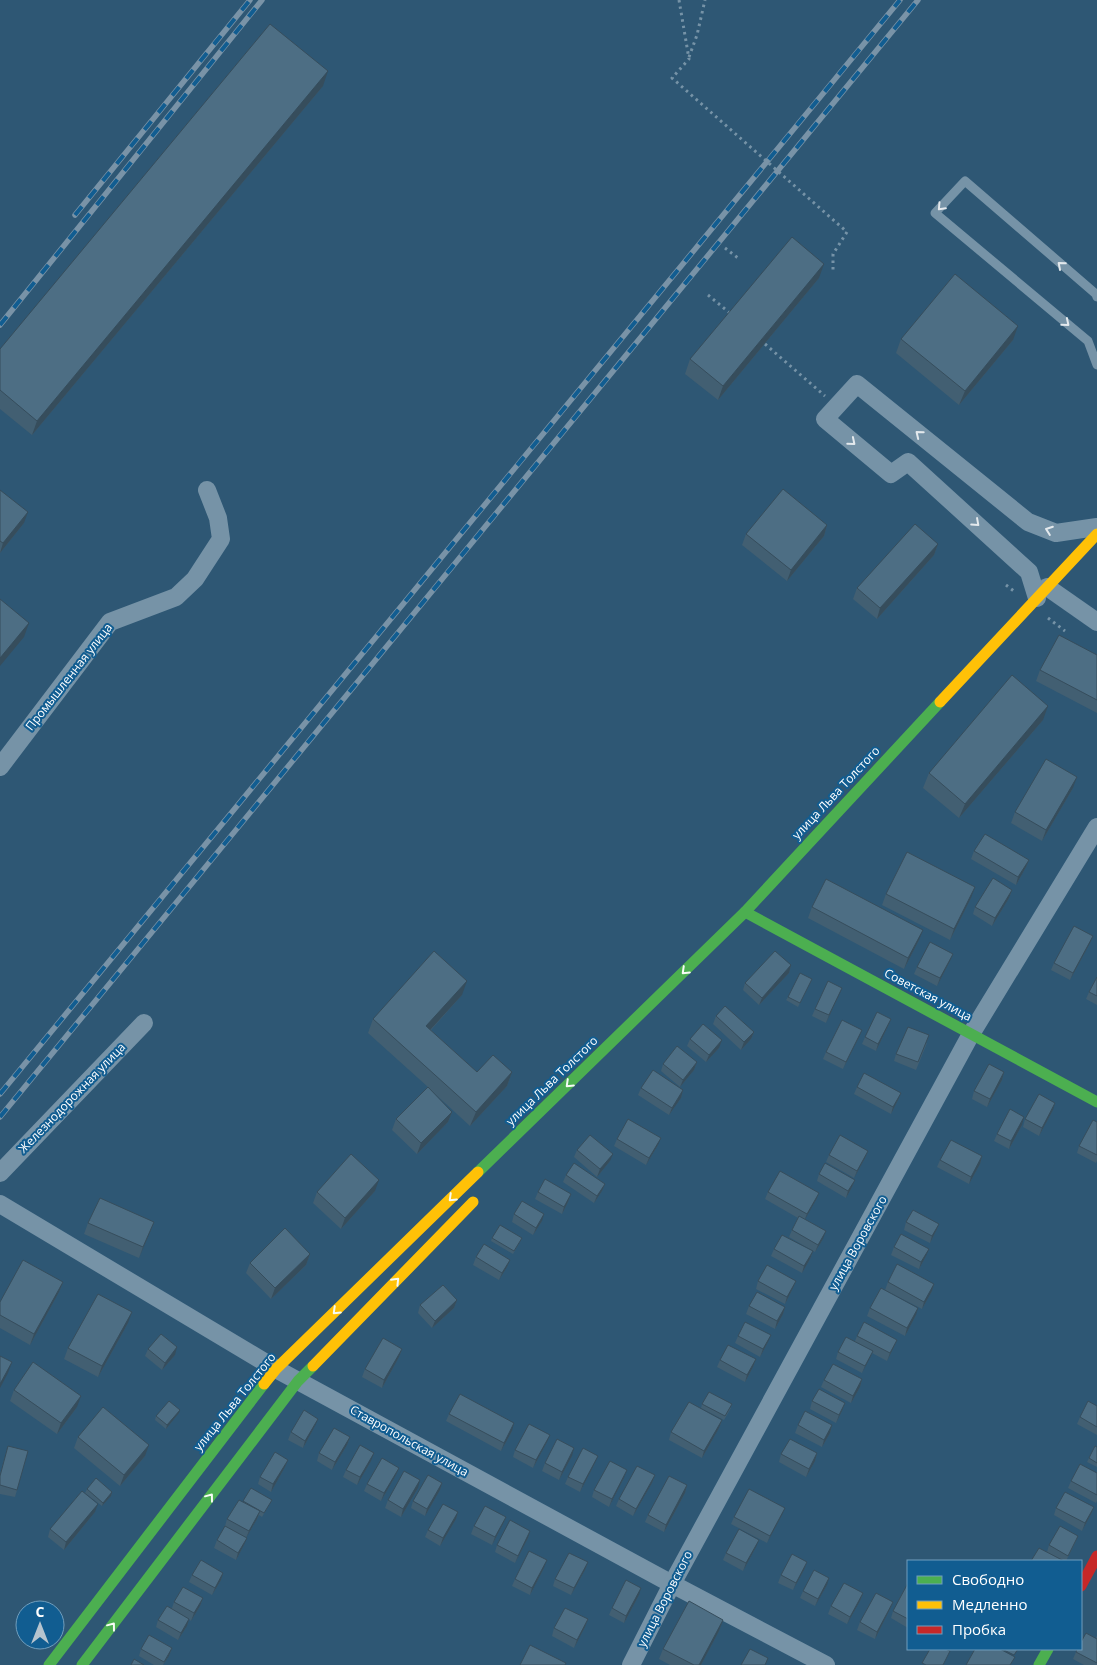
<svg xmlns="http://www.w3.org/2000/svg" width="1097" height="1665" viewBox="0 0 1097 1665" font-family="'Open Sans',sans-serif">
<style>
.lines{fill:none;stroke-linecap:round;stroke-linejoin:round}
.path{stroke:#7693a7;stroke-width:3;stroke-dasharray:2.5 4;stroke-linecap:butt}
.lane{stroke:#7693a7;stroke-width:9}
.street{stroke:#7693a7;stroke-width:18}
.fast{stroke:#4caf50;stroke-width:11}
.slow{stroke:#ffc107;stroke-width:11}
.jam{stroke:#c62828;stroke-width:11}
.rail-casing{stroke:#7993a7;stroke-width:5.5}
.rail{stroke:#115d91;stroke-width:4;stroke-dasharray:11;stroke-linecap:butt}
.wall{fill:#425f72}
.shaded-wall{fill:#364d5c}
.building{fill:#4d6e84;stroke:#364d5c}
.oneway{stroke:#e4e9ed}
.oneway2{stroke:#f6fbf6}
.labels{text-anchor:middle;stroke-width:4;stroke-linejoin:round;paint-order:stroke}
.street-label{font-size:12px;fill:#fff;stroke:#115d91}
</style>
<rect width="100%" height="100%" fill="#2e5774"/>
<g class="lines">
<g class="path">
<polyline points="679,0 689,59 672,78 847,232 833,254 833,273"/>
<polyline points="689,57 697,35 705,0"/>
<polyline points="725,248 738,258"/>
<polyline points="708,295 731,314"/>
<polyline points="765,344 825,396"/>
<polyline points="1006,585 1015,592"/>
<polyline points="1048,618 1065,631"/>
</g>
<polyline class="lane" points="1097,297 1096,294 965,181 935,213 1088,341 1097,365"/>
<g class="street">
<polyline points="1047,587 1097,622"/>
<polyline points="1037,598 1029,572 908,462 891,474 825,419 857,384 1028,522 1056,533 1097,527"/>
<polyline points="0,767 110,622 176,597 195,579 221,539 218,518 207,490"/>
<polyline points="0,1173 144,1023"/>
<polyline points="0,1204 276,1369 672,1584 826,1665"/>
<polyline points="631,1665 672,1584 971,1034 1097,827"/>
</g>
<g class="fast">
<polyline points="745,912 1097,1102"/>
<polyline points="478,1172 745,912 940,702"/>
<polyline points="49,1665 264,1384"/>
<polyline points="82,1665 298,1381 313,1366"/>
<polyline points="1039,1665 1048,1649"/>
</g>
<g class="slow">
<polyline points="940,702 1097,534"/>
<polyline points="313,1366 473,1202"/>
<polyline points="264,1384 276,1369 478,1172"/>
</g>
<polyline class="jam" points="1081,1586 1097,1556"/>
<defs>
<g id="rail">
<polyline points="75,215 250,0"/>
<polyline points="0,325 262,0"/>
<polyline points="0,1094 900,0"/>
<polyline points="0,1117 918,0"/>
</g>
</defs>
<use href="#rail" class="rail-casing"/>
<use href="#rail" class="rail"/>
</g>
<g class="wall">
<polygon points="323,86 32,435 0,409 0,349"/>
<polygon points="819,278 718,400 685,374 690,359"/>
<polygon points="901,339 1013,340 959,405 896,353"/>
<polygon points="0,490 24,523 0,553"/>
<polygon points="827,525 824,536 787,581 742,545 746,534"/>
<polygon points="938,544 934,555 877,619 853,599 857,588"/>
<polygon points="1097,655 1097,713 1036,681 1040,670"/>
<polygon points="1043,720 959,818 923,788 929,773"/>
<polygon points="1073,788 1042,841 1011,823 1015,812"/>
<polygon points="974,851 1029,860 1026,867 1016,885 971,859"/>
<polygon points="1012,890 1009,898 992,926 973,914 975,907"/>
<polygon points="886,894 971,898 950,940 882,905"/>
<polygon points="812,907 919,940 904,969 808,918"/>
<polygon points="1090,943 1070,980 1051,970 1054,963"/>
<polygon points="950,961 937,986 914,974 917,967"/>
<polygon points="791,965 789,973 759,1005 743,990 745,983"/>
<polygon points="1097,977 1097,1005 1086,999 1089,992"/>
<polygon points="812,979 798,1007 786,1000 788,997"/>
<polygon points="462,995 431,1030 477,1072 512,1072 507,1086 470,1126 433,1092 452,1112 448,1122 417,1154 392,1130 396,1119 428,1087 368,1033 373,1019"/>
<polygon points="839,995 826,1023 812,1016 815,1009"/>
<polygon points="716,1016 754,1032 751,1039 741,1050 713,1024"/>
<polygon points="891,1019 888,1026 876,1051 862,1044 865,1037"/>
<polygon points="859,1037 843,1069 823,1059 826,1052"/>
<polygon points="690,1039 719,1048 706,1062 687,1046"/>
<polygon points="927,1043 916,1070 894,1061 896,1054"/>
<polygon points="697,1062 694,1070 680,1087 661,1071 663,1064"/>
<polygon points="1004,1072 1002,1080 987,1107 972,1099 974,1091"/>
<polygon points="857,1087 901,1093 898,1100 891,1114 854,1094"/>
<polygon points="641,1088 683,1090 681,1098 669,1115 638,1095"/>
<polygon points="1053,1110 1039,1136 1023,1127 1025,1119"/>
<polygon points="1097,1122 1097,1161 1096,1163 1077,1153 1079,1146"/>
<polygon points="1022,1125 1009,1149 994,1141 997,1134"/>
<polygon points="617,1139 658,1145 646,1165 614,1146"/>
<polygon points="577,1150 610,1161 597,1177 574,1157"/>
<polygon points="868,1151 865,1158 854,1178 826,1162 829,1155"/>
<polygon points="982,1156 980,1164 969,1184 937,1167 940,1160"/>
<polygon points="819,1174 855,1180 852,1187 846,1198 817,1181"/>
<polygon points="566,1175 605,1184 602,1191 594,1203 563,1182"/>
<polygon points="375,1191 341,1229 313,1203 317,1192"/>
<polygon points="538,1192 571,1194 568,1202 562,1214 535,1199"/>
<polygon points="768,1192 819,1193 816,1200 805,1219 823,1239 815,1252 789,1237 792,1230 798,1218 765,1199"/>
<polygon points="514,1214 542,1221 533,1235 512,1222"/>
<polygon points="154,1222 139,1258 84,1234 88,1223"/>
<polygon points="906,1222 939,1224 936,1231 930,1243 904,1230"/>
<polygon points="492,1238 522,1238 513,1254 491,1241"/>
<polygon points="894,1247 926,1256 919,1269 891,1255"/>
<polygon points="774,1249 813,1251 810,1259 802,1273 771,1256"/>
<polygon points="310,1254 306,1265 271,1299 246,1273 250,1263"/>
<polygon points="476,1257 510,1260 507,1267 499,1280 473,1265"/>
<polygon points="758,1281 796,1281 793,1288 785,1304 756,1289"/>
<polygon points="63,1282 59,1292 30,1345 0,1328 0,1302"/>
<polygon points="888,1282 934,1284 932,1291 922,1309 885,1290"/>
<polygon points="457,1300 454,1308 432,1328 418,1313 420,1305"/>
<polygon points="749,1306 785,1307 783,1314 775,1329 746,1314"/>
<polygon points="870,1308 916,1315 905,1336 867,1316"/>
<polygon points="128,1323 98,1377 64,1359 68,1348"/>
<polygon points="738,1336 768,1342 760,1357 735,1343"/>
<polygon points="857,1336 897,1340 894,1347 887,1361 872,1353 862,1373 836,1359 838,1352 855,1341"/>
<polygon points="148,1349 175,1355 162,1370 145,1356"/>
<polygon points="402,1349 399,1357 382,1388 362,1377 365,1369"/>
<polygon points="756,1359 753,1367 745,1382 717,1367 720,1360"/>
<polygon points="862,1379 860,1387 851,1403 821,1387 824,1380"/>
<polygon points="14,1390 77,1407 57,1434 10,1401"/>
<polygon points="812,1401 845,1403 842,1411 836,1423 810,1409"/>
<polygon points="702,1404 731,1408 724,1420 701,1408"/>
<polygon points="1097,1406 1097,1435 1077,1424 1080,1417"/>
<polygon points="179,1413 166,1429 155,1420 156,1416"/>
<polygon points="449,1414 512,1431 501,1451 446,1421"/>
<polygon points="722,1420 719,1428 702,1458 669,1440 671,1432"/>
<polygon points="798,1425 832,1425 830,1433 822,1447 795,1433"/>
<polygon points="315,1426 303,1448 288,1440 291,1432"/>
<polygon points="78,1437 145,1456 120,1486 74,1448"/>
<polygon points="350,1437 347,1445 332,1470 317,1461 319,1453"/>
<polygon points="547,1442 533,1468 513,1457 515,1450"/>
<polygon points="8,1446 17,1490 15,1497 0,1494 0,1474"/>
<polygon points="1097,1447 1097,1467 1087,1462 1089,1458"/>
<polygon points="817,1453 815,1461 806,1477 779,1462 781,1454"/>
<polygon points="572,1456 559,1480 542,1471 545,1463"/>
<polygon points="288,1460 285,1467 271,1492 258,1484 260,1477"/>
<polygon points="371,1461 357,1485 343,1477 346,1470"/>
<polygon points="595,1463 580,1492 565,1484 568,1477"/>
<polygon points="399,1468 396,1475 381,1501 364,1491 367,1484"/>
<polygon points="1097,1473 1097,1501 1096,1503 1068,1488 1071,1481"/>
<polygon points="655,1475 652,1483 633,1516 616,1506 619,1499"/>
<polygon points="624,1478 609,1507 592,1497 594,1490"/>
<polygon points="442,1483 440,1490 425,1516 411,1508 413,1501"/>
<polygon points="687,1485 685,1493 664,1532 645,1522 648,1515"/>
<polygon points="418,1488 401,1517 385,1508 388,1500"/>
<polygon points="87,1489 112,1492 111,1496 102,1506 85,1493"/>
<polygon points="272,1500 262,1517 259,1515 257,1519 246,1538 244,1545 236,1560 214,1548 217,1540 225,1526 227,1519 243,1502"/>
<polygon points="1094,1507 1091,1514 1082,1531 1054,1515 1056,1508"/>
<polygon points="95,1512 64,1550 48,1537 50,1529"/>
<polygon points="458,1512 456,1519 440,1546 425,1537 428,1530"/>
<polygon points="782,1515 767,1543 731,1524 734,1517"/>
<polygon points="506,1517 503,1524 492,1545 471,1534 474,1526"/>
<polygon points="530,1531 528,1538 515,1563 495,1552 497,1545"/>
<polygon points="1078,1536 1075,1543 1066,1561 1031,1561 1047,1552 1049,1545"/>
<polygon points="756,1547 743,1571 723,1560 726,1553"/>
<polygon points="588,1562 585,1570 571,1595 553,1586 555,1579"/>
<polygon points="807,1562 804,1570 793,1590 778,1583 781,1575"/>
<polygon points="544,1568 530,1595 512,1586 515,1579"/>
<polygon points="223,1573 221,1580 212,1595 189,1582 192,1575"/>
<polygon points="908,1583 908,1628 891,1618 893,1611"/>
<polygon points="827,1585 815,1606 800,1598 803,1591"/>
<polygon points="863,1593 860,1601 847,1624 828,1614 831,1606"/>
<polygon points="639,1595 624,1623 609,1615 612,1608"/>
<polygon points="203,1598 200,1606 191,1621 189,1619 187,1626 178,1640 156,1627 158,1620 172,1608 174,1602"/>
<polygon points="893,1602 890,1609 875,1639 857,1630 860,1622"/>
<polygon points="588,1619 585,1627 574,1648 552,1636 554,1628"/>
<polygon points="723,1620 719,1631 701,1665 670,1665 659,1659 663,1649"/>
<polygon points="1097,1635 1097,1665 1084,1665 1073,1659 1076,1652 1096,1638"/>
<polygon points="172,1648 169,1656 163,1665 154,1665 139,1656 141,1649"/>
</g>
<g class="shaded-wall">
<polygon points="328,71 323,86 32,435 37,421"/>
<polygon points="824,264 819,278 718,400 723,386"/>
<polygon points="1018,326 1013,340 959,405 965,391"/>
<polygon points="28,512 24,523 0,553 3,543"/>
<polygon points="827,525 824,536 787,581 791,570"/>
<polygon points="938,544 934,555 877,619 880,608"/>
<polygon points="29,623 24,637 0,666 0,658"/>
<polygon points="1048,706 1043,720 959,818 965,804"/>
<polygon points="1077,777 1073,788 1042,841 1046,830"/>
<polygon points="1029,860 1026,867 1016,885 1018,877"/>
<polygon points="975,887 971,898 950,940 954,929"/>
<polygon points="1012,890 1009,898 992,926 995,918"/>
<polygon points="923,930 919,940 904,969 908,958"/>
<polygon points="1093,936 1090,943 1070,980 1073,973"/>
<polygon points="953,954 950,961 937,986 940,978"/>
<polygon points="791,965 789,973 759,1005 762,998"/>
<polygon points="467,981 462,995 421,1040 426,1026"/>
<polygon points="842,988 839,995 826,1023 829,1015"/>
<polygon points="891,1019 888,1026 876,1051 878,1044"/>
<polygon points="862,1030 859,1037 843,1069 846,1062"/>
<polygon points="754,1032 751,1039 741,1050 744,1042"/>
<polygon points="722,1040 719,1048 706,1062 709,1055"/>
<polygon points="697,1062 694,1070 680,1087 683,1080"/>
<polygon points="512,1072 507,1086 470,1126 476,1112"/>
<polygon points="1004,1072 1002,1080 987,1107 990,1099"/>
<polygon points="683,1090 681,1098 669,1115 672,1108"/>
<polygon points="901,1093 898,1100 891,1114 893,1107"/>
<polygon points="1055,1103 1053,1110 1039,1136 1042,1128"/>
<polygon points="452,1112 448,1122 417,1154 421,1143"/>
<polygon points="1024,1117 1022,1125 1009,1149 1011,1141"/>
<polygon points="661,1138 658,1145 646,1165 649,1158"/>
<polygon points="868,1151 865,1158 854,1178 857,1171"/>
<polygon points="613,1154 610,1161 597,1177 600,1169"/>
<polygon points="982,1156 980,1164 969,1184 971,1177"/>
<polygon points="379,1180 375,1191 341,1229 345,1218"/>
<polygon points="855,1180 852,1187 846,1198 848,1191"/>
<polygon points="605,1184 602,1191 594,1203 597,1196"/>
<polygon points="819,1193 816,1200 804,1221 807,1214"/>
<polygon points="571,1194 568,1202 562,1214 564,1207"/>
<polygon points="544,1214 542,1221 533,1235 536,1228"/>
<polygon points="154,1222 150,1232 139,1258 143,1247"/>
<polygon points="939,1224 936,1231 930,1243 932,1236"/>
<polygon points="826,1231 823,1239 815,1252 818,1245"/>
<polygon points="929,1249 926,1256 919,1269 921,1262"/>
<polygon points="813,1251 810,1259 802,1273 804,1266"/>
<polygon points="310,1254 306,1265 271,1299 275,1288"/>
<polygon points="510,1260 507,1267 499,1280 502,1273"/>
<polygon points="796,1281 793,1288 785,1304 787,1297"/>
<polygon points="63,1282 59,1292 30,1345 34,1334"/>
<polygon points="934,1284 932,1291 922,1309 924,1302"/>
<polygon points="457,1300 454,1308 432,1328 435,1321"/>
<polygon points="785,1307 783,1314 775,1329 777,1321"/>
<polygon points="918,1308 916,1315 905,1336 907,1328"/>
<polygon points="132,1312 128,1323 98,1377 102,1366"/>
<polygon points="771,1335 768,1342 760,1357 763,1349"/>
<polygon points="897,1340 894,1347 887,1361 890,1353"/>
<polygon points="177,1347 175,1355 162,1370 165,1363"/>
<polygon points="402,1349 399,1357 382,1388 384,1380"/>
<polygon points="873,1351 870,1358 862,1373 865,1366"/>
<polygon points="756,1359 753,1367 745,1382 747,1375"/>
<polygon points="12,1362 8,1373 0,1388 0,1384"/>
<polygon points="862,1379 860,1387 851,1403 853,1396"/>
<polygon points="81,1396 77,1407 57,1434 61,1423"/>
<polygon points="845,1403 842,1411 836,1423 839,1415"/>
<polygon points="180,1410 179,1413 166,1429 167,1425"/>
<polygon points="318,1419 315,1426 303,1448 305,1441"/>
<polygon points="722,1420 719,1428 702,1458 704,1451"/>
<polygon points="514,1423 512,1431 501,1451 504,1443"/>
<polygon points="832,1425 830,1433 822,1447 824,1440"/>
<polygon points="550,1435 547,1442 533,1468 536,1460"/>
<polygon points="350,1437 347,1445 332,1470 335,1462"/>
<polygon points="149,1445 145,1456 120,1486 124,1475"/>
<polygon points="574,1448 572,1456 559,1480 562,1472"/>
<polygon points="374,1453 371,1461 357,1485 360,1477"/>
<polygon points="817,1453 815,1461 806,1477 809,1469"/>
<polygon points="598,1456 595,1463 580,1492 583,1484"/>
<polygon points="288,1460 285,1467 271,1492 273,1484"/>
<polygon points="399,1468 396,1475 381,1501 384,1493"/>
<polygon points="627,1470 624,1478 609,1507 612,1499"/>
<polygon points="655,1475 652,1483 633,1516 636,1509"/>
<polygon points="420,1480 418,1488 401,1517 403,1509"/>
<polygon points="442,1483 440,1490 425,1516 427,1509"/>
<polygon points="687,1485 685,1493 664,1532 666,1525"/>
<polygon points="112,1492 111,1496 102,1506 103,1503"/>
<polygon points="98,1504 95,1512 64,1550 66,1542"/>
<polygon points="1094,1507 1091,1514 1082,1531 1085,1523"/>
<polygon points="785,1508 782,1515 767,1543 770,1536"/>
<polygon points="260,1511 257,1519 246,1538 249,1531"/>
<polygon points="458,1512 456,1519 440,1546 443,1538"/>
<polygon points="506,1517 503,1524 492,1545 495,1537"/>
<polygon points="530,1531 528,1538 515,1563 518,1556"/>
<polygon points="247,1538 244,1545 236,1560 238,1553"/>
<polygon points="759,1540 756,1547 743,1571 746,1563"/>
<polygon points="547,1560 544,1568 530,1595 532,1588"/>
<polygon points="588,1562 585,1570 571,1595 574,1588"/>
<polygon points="807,1562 804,1570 793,1590 796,1583"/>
<polygon points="223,1573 221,1580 212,1595 215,1588"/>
<polygon points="829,1578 827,1585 815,1606 818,1599"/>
<polygon points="641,1588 639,1595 624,1623 626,1616"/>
<polygon points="863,1593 860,1601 847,1624 850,1617"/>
<polygon points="203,1598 200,1606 191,1621 194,1613"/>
<polygon points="893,1602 890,1609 875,1639 877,1632"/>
<polygon points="189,1619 187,1626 178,1640 181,1633"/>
<polygon points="588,1619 585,1627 574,1648 577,1640"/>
<polygon points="723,1620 719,1631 701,1665 699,1665"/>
<polygon points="172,1648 169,1656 163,1665"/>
</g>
<g class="building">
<polygon points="270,24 328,71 37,421 0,390 0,349"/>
<polygon points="792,237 824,264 723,386 690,359"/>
<polygon points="955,274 1018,326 965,391 901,339"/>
<polygon points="783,489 827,525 791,570 746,534"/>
<polygon points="0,490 28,512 3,543 0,541"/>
<polygon points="915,524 938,544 880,608 857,588"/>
<polygon points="0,599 29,623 0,658"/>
<polygon points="1059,635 1097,655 1097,700 1040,670"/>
<polygon points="1012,675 1048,706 965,804 929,773"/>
<polygon points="1046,759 1077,777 1046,830 1015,812"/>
<polygon points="985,834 1029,860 1018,877 974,851"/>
<polygon points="907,852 975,887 954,929 886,894"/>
<polygon points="993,878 1012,890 995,918 975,907"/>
<polygon points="826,879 923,930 908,958 812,907"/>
<polygon points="1074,926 1093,936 1073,973 1054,963"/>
<polygon points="930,942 953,954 940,978 917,967"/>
<polygon points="434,951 467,981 426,1026 477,1072 493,1055 512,1072 476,1112 373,1019"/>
<polygon points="775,951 791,965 762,998 745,983"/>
<polygon points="800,973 812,979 800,1003 788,997"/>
<polygon points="1097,977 1097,996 1089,992"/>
<polygon points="828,981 842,988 829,1015 815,1009"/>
<polygon points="725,1006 754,1032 744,1042 716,1016"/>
<polygon points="877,1012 891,1019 878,1044 865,1037"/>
<polygon points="842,1020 862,1030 846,1062 826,1052"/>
<polygon points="703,1024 722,1040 709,1055 690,1039"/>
<polygon points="908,1027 929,1035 918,1062 896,1054"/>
<polygon points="677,1046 697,1062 683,1080 663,1064"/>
<polygon points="989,1064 1004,1072 990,1099 974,1091"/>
<polygon points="653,1070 683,1090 672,1108 641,1088"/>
<polygon points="864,1073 901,1093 893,1107 857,1087"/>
<polygon points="428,1087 452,1112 421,1143 396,1119"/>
<polygon points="1039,1094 1055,1103 1042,1128 1025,1119"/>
<polygon points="1010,1109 1024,1117 1011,1141 997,1134"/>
<polygon points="628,1119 661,1138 649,1158 617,1139"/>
<polygon points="1093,1120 1097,1122 1097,1155 1079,1146"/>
<polygon points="590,1135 613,1154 600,1169 577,1150"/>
<polygon points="840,1135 868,1151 857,1171 829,1155"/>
<polygon points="951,1140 982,1156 971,1177 940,1160"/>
<polygon points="351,1154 379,1180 345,1218 317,1192"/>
<polygon points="574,1163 605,1184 597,1196 566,1175"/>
<polygon points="825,1163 855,1180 848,1191 819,1174"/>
<polygon points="780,1171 819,1193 807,1214 768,1192"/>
<polygon points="545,1179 571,1194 564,1207 538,1192"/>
<polygon points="100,1198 154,1222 143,1247 88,1223"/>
<polygon points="522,1201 544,1214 536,1228 514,1214"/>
<polygon points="913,1210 939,1224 932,1236 906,1222"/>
<polygon points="799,1216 826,1231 818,1245 792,1230"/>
<polygon points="500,1225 522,1238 514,1251 492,1238"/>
<polygon points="285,1228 310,1254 275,1288 250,1263"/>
<polygon points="901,1234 929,1249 921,1262 894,1247"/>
<polygon points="782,1235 813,1251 804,1266 774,1249"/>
<polygon points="484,1244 510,1260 502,1273 476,1257"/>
<polygon points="23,1260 63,1282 34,1334 0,1315 0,1302"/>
<polygon points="897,1264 934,1284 924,1302 888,1282"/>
<polygon points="767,1265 796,1281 787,1297 758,1281"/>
<polygon points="443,1285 457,1300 435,1321 420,1305"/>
<polygon points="881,1288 918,1308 907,1328 870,1308"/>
<polygon points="757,1292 785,1307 777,1321 749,1306"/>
<polygon points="98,1294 132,1312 102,1366 68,1348"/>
<polygon points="745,1322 771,1335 763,1349 738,1336"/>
<polygon points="864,1322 897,1340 890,1353 857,1336"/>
<polygon points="161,1334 177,1347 165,1363 148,1349"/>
<polygon points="846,1337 873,1351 865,1366 838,1352"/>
<polygon points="383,1338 402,1349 384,1380 365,1369"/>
<polygon points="728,1345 756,1359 747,1375 720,1360"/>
<polygon points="0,1356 12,1362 0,1384"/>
<polygon points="33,1362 81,1396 61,1423 14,1390"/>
<polygon points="833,1364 862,1379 853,1396 824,1380"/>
<polygon points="819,1389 845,1403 839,1415 812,1401"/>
<polygon points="709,1392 732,1404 725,1416 702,1404"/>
<polygon points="460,1394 514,1423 504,1443 449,1414"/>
<polygon points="169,1401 180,1410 167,1425 156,1416"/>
<polygon points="1088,1401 1097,1406 1097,1427 1080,1417"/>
<polygon points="689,1402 722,1420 704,1451 671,1432"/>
<polygon points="103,1407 149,1445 124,1475 78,1437"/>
<polygon points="304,1410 318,1419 305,1441 291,1432"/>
<polygon points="805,1411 832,1425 824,1440 798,1425"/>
<polygon points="529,1424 550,1435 536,1460 515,1450"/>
<polygon points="334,1428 350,1437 335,1462 319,1453"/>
<polygon points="557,1439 574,1448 562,1472 545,1463"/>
<polygon points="790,1439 817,1453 809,1469 781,1454"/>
<polygon points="360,1445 374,1453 360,1477 346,1470"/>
<polygon points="8,1446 28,1451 17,1490 0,1485 0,1476"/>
<polygon points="1095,1446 1097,1447 1097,1463 1089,1458"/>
<polygon points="583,1448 598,1456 583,1484 568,1477"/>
<polygon points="275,1452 288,1460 273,1484 260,1477"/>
<polygon points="382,1458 399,1468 384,1493 367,1484"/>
<polygon points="610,1461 627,1470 612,1499 594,1490"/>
<polygon points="1080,1464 1097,1473 1097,1495 1071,1481"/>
<polygon points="637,1466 655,1475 636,1509 619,1499"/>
<polygon points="404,1471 420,1480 403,1509 388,1500"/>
<polygon points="428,1475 442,1483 427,1509 413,1501"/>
<polygon points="669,1476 687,1485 666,1525 648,1515"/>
<polygon points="96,1478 112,1492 103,1503 87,1489"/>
<polygon points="251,1488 272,1500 264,1513 243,1501"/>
<polygon points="749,1489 785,1508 770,1536 734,1517"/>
<polygon points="82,1491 98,1504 66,1542 50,1529"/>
<polygon points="1065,1492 1094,1507 1085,1523 1056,1508"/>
<polygon points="239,1500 260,1511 249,1531 227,1519"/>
<polygon points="443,1504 458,1512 443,1538 428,1530"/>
<polygon points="485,1506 506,1517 495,1537 474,1526"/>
<polygon points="510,1520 530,1531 518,1556 497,1545"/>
<polygon points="225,1526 247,1538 238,1553 217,1540"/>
<polygon points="1060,1526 1078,1536 1068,1556 1049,1545"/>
<polygon points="739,1529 759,1540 746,1563 726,1553"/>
<polygon points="1039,1548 1064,1561 1031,1561"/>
<polygon points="529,1551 547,1560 532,1588 515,1579"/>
<polygon points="569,1553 588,1562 574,1588 555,1579"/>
<polygon points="792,1554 807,1562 796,1583 781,1575"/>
<polygon points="201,1560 223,1573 215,1588 192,1575"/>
<polygon points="814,1570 829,1578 818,1599 803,1591"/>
<polygon points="626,1580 641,1588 626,1616 612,1608"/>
<polygon points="844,1583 863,1593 850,1617 831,1606"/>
<polygon points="908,1583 908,1619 893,1611"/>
<polygon points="183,1587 203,1598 194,1613 174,1602"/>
<polygon points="876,1593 893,1602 877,1632 860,1622"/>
<polygon points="689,1601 723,1620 699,1665 694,1665 663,1649"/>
<polygon points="167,1606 189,1619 181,1633 158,1620"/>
<polygon points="565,1608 588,1619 577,1640 554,1628"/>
<polygon points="1086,1633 1097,1639 1097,1663 1076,1652 1077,1649 1081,1649 1081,1642"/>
<polygon points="149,1635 172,1648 164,1662 141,1649"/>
<polygon points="530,1645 566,1663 565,1665 520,1665"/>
<polygon points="750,1649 768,1658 765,1665 741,1665"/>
<polygon points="930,1649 945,1649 950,1651 943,1665 926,1665 922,1663"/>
<polygon points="975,1649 1000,1649 1015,1657 1010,1665 966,1665"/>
<polygon points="1002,1649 1018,1649 1014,1655"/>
<polygon points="134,1659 144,1665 131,1665"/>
</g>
<defs><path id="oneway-chevron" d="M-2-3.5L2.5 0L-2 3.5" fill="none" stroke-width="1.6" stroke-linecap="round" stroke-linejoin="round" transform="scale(1.25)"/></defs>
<g class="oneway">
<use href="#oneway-chevron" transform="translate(941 207) rotate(133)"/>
<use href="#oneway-chevron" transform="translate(1061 265) rotate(-139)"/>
<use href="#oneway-chevron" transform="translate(1066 323) rotate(40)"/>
<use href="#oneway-chevron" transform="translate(919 434) rotate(-141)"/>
<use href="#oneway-chevron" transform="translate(852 442) rotate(40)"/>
<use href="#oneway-chevron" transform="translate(976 523) rotate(42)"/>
<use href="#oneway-chevron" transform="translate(1049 530) rotate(-160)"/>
</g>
<g class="oneway2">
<use href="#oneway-chevron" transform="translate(685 971) rotate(136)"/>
<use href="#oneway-chevron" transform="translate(569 1084) rotate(136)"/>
<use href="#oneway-chevron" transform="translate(452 1198) rotate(136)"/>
<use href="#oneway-chevron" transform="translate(396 1281) rotate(-46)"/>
<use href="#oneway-chevron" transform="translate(336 1311) rotate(136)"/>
<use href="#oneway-chevron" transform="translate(210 1497) rotate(-53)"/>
<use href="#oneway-chevron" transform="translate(112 1626) rotate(-53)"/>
</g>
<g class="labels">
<g class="street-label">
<text transform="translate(69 677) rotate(-52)" y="4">Промышленная улица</text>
<text transform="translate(836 793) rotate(-47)" y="4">улица Льва Толстого</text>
<text transform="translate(928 995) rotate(28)" y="4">Советская улица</text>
<text transform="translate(552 1081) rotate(-44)" y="4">улица Льва Толстого</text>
<text transform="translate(72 1098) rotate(-46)" y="4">Железнодорожная улица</text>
<text transform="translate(858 1243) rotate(-61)" y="4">улица Воровского</text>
<text transform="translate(235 1402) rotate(-51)" y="4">улица Льва Толстого</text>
<text transform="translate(409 1441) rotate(29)" y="4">Ставропольская улица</text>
<text transform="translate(665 1599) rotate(-63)" y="4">улица Воровского</text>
</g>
</g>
<rect x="907" y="1560" width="175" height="90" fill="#115d91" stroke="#709ebd"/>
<rect x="917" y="1576" width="25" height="8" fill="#4caf50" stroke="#709ebd"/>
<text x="952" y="1585" font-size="15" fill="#ffffff">Свободно</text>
<rect x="917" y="1601" width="25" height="8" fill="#ffc107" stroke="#709ebd"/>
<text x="952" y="1610" font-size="15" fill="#ffffff">Медленно</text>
<rect x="917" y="1626" width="25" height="8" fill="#c62828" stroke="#709ebd"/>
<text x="952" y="1635" font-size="15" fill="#ffffff">Пробка</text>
<g transform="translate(40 1625)"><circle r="24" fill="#115d91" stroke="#709ebd"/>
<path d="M0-4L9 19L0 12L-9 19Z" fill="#b6c4ce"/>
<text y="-8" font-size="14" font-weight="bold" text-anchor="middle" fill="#ffffff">С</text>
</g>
</svg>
